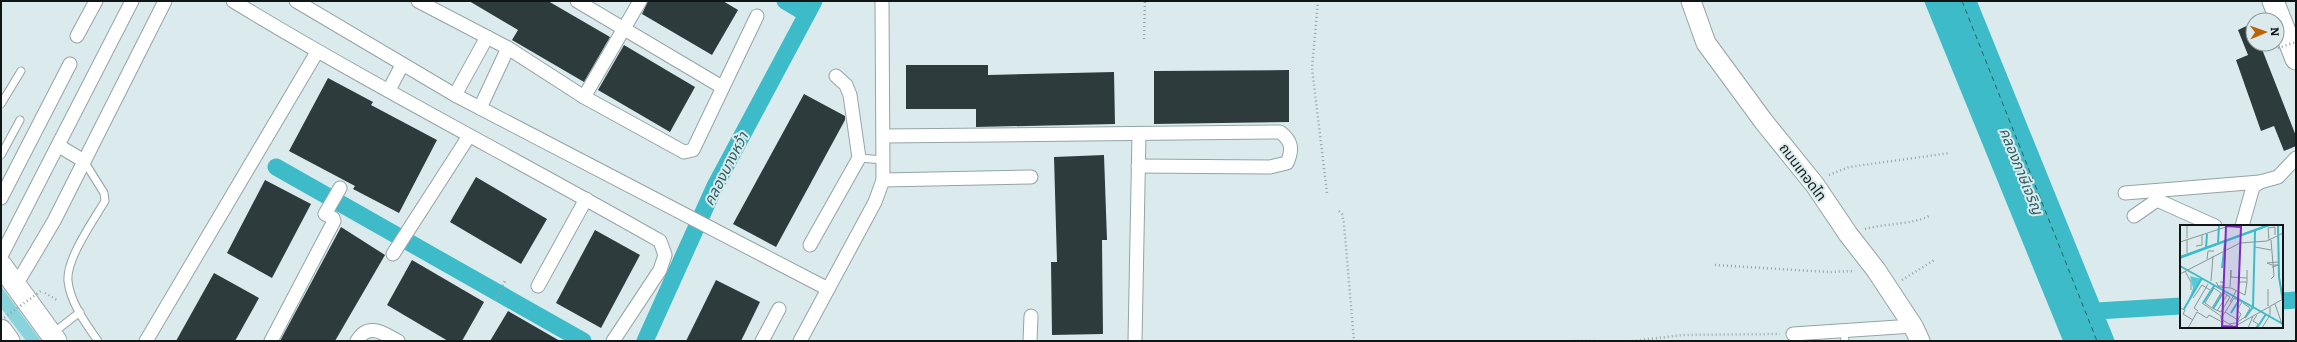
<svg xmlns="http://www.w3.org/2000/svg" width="2297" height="342" viewBox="0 0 2297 342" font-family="Literata,'Noto Sans Thai',serif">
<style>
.green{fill:#89d3dc}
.water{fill:#3ebbc9}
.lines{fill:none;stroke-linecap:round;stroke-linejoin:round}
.canal{stroke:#3ebbc9;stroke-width:17}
.ferry{stroke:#2c6065;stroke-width:1;stroke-dasharray:5 4;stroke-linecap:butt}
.building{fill:#2e3b3d}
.service-casing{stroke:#94a4a6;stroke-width:9}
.minor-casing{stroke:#94a4a6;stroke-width:15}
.secondary-casing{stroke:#94a4a6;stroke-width:21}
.primary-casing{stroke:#94a4a6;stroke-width:23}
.path{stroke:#97a3a5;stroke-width:2.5;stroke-dasharray:1 3;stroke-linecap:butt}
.service{stroke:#fff;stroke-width:7}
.minor{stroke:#fff;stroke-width:13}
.secondary{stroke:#fff;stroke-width:19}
.primary{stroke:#fff;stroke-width:21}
.path-bridge{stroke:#97a3a5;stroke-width:2.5;stroke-dasharray:1 3;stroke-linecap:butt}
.labels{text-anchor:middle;stroke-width:4;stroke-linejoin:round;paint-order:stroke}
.street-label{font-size:14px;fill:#101616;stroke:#dbebed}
.water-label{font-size:15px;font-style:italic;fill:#2c6065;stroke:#dbebed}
.inset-river{fill:none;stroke:#3ebbc9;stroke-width:2}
.inset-road{fill:none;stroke:#8a9697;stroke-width:1}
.view{fill:#7b2cbf;fill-opacity:0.15;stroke:#7b2cbf;stroke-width:2}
.inset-edge{fill:none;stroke:#101616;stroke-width:2}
</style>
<rect width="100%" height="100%" fill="#dbebed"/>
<polygon class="green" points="1,286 41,341 26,341 1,308"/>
<polygon class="water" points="1924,1 1977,1 2115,341 2063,341"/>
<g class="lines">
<g class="canal">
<polyline points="785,1 807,14"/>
<polyline points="276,167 583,341"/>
<polyline points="2282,301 2296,300"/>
<polyline points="2080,312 2181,306"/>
<polyline points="645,341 715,186 814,1"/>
</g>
<polyline class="ferry" points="1962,1 2097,341"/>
</g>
<g class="building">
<polygon points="469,1 548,1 610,37 584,82 512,40 518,30"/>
<polygon points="648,1 723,1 738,10 712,55 642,14"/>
<polygon points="2253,23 2253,44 2260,44 2296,136 2296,146 2284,151 2274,126 2261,131 2236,60 2248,55 2238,30"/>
<polygon points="624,45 695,87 670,132 598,90"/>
<polygon points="906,65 988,65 988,75 1114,72 1115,124 976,127 976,109 906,109"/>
<polygon points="1289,70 1289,122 1154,124 1154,71"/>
<polygon points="328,78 373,102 371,105 437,140 399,213 353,189 355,186 289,151"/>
<polygon points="804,94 845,116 845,120 776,247 733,224"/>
<polygon points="1104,155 1107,240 1102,240 1103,334 1052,335 1051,262 1057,262 1054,157"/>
<polygon points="476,177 547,219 521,264 450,222"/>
<polygon points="265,180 311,204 272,278 227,253"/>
<polygon points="341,227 385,255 335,341 280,341"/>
<polygon points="595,230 640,255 601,328 556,303"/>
<polygon points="412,260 484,302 462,341 448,341 387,305"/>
<polygon points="214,273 259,298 235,341 176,341"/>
<polygon points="716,280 760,302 741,341 686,341"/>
<polygon points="508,311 560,341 490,341"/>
</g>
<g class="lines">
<defs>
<g id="service">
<polyline points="1,104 21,71"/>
<polyline points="1,155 20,120"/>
<polyline points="859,158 884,160"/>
<path d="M84,161L104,193L105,201C93,221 66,259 68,281C70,302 86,324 98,341"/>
<polyline points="1844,331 1845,341"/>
<polyline points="53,333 80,312"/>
</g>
<g id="minor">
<path d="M233,1C373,86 518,160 660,241L665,255L660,270L613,341"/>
<polyline points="296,1 455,95 828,289"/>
<polyline points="418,1 508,48 584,97 684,152 693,150 757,16"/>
<polyline points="577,1 722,87"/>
<polyline points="77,36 96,1"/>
<polyline points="389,90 402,65"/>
<polyline points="455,95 487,37"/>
<polyline points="584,97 640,1"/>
<polyline points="480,108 508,48"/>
<path d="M884,136L1280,132C1292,141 1293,149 1287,163L1270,167L1138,166"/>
<polyline points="59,146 84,161"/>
<polyline points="883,180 1031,177"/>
<polyline points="2125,193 2260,182"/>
<polyline points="1,198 70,64"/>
<polyline points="2134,216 2157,200 2215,226"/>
<polyline points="2242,226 2253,187 2260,182 2278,177 2296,158"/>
<polyline points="810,245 859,158 850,95 846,85 836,76"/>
<polyline points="393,254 469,136"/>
<polyline points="1,256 132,1"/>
<polyline points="16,285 54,221 165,1"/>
<polyline points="538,286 586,199"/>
<polyline points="1793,334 1913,326"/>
<polyline points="146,341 317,52"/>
<polyline points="271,341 334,221 333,218 325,214 340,188"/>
<path d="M357,341C368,322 383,333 398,341"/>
<polyline points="762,341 779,309"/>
<polyline points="800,341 875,202 883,180 882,1"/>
<polyline points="1030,341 1031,316"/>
<polyline points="1135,341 1139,134"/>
</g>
<polyline id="secondary" points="1691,1 1706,43 1764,122 1815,185 1848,234 1876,270 1913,326 1920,341"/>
<g id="primary">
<polyline points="2273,1 2296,59"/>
<polyline points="1,265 56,341"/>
<polyline points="1,330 9,341"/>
</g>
</defs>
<use href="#service" class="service-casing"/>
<use href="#minor" class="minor-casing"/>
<use href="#secondary" class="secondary-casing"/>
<use href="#primary" class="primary-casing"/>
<g class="path">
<polyline points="1318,1 1312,68 1327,193"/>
<polyline points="1144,39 1145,1"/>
<polyline points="1829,175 1849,167 1950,153"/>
<polyline points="1339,211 1342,214 1344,224 1354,341"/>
<path d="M1865,229C1886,223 1911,225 1929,216"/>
<polyline points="1715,265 1829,272 1855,271"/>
<polyline points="1902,280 1936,259"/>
<polyline points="45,293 57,300"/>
<polyline points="495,300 505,281"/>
<polyline points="1574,341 1598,341"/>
<polyline points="1632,341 1683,335 1780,334"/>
</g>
<use href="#service" class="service"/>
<use href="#minor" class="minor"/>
<use href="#secondary" class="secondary"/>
<use href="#primary" class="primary"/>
<g class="path-bridge">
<polyline points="2278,48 2296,42"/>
<polyline points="1,320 41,291"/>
</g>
</g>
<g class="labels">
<g class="street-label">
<text transform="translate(1803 172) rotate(53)" y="5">ถนนเทอดไท</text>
</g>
<g class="water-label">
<text transform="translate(726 169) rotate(-63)" y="5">คลองบางหว้า</text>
<text transform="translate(2021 171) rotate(68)" y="5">คลองภาษีเจริญ</text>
</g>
</g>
<g transform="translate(2180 225)">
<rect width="103" height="103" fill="#dbebed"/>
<path d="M10,51L22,54L8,77L13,63Z" fill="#53ccda"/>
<path d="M86,0H92L0,34V32Z" fill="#3ebbc9"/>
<path class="inset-river" d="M98,0L99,52L103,76M38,19L39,0M26,23L27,9M0,32L89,0M0,41L103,99M42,43L45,17M23,78L34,61M4,84L22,53M33,84L44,66M51,88L59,75M65,93L73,82L75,6M77,103L86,89"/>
<path class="inset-road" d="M7,13V0M89,15L88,3L95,2V10M91,15L94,51L91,54M0,17L52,0M16,21L22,20V10M75,22L91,25M7,28V15M27,34L28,26H34M92,40L87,38L98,37M93,43V40H98L93,42M5,46L11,57V65M0,49L60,18L87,16L103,8M50,52L67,53M31,56L33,31M36,57L39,62L51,63L65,70L67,57M58,57H67V45M37,61H44L43,57H40M50,62L51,45V52M34,63L41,68L32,83L25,78ZM88,64V81M13,73L22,60L30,65M50,77L56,66M22,78L41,91M95,79L103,102M0,83L5,85L3,89L13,95M34,84L41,87L50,72L44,68M18,86L14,83L28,59M37,86L47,70M41,91V94L54,102M42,92L54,73L62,77L57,85L61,89L58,95L45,87M49,99L56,98L65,92L70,83L63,78M8,103L17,87L27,93L29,90L44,98M52,103L103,74M68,103L73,91M76,103L78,99L73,96L77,90M82,103L90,90V82"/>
<path class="view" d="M46,1L61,2L57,102L42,101Z"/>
<rect width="103" height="103" class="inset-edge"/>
</g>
<rect width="2297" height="342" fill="none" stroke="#101616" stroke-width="4"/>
<g transform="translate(2265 32) rotate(88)"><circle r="19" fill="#dbebed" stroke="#8a9697"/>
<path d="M0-3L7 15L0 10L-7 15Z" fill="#bc6104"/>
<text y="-6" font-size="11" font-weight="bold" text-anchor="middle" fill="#101616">N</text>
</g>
</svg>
